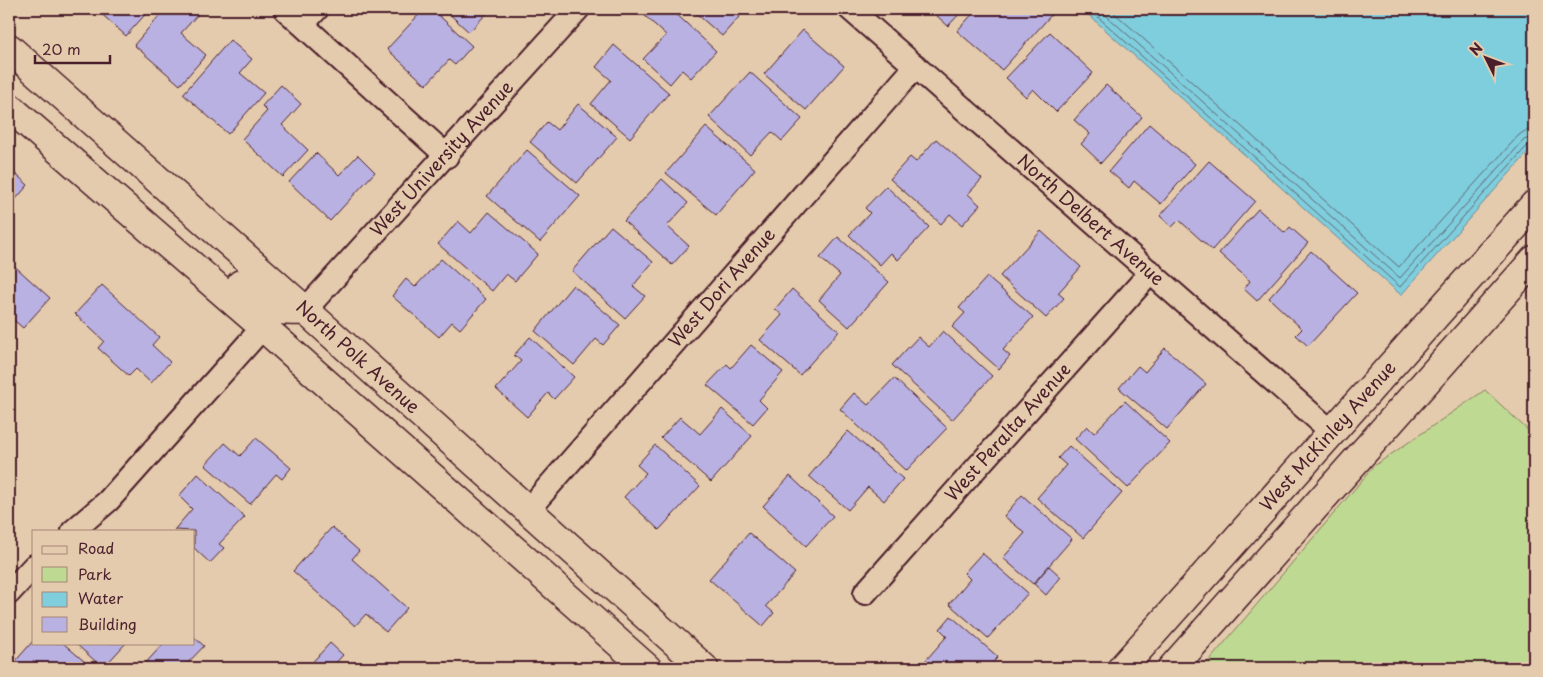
<svg xmlns="http://www.w3.org/2000/svg" width="1543" height="677" viewBox="0 0 1543 677" font-family="'Playpen Sans',sans-serif">
<style>
.green{fill:#bed991;stroke:#847c5e}
.water{fill:#7fcedd;stroke:#6a8896}
.lines{fill:none;stroke-linecap:round;stroke-linejoin:round}
.shore{stroke:#5f6572;stroke-width:1}
.building{fill:#b8b1e2;stroke:#4a1f2b}
.street-casing{stroke:#4a1f2b;stroke-width:26}
.secondary-casing{stroke:#4a1f2b;stroke-width:31}
.street{stroke:#e5cbad;stroke-width:22}
.secondary{stroke:#e5cbad;stroke-width:28}
.labels{text-anchor:middle;stroke-width:4;stroke-linejoin:round;paint-order:stroke}
.street-label{font-size:18px;fill:#4a1f2b;stroke:#e5cbad}
</style>
<rect width="100%" height="100%" fill="#e5cbad"/>
<filter id="ink" filterUnits="userSpaceOnUse"><feTurbulence type="fractalNoise" baseFrequency=".02" numOctaves="2"/><feDisplacementMap in="SourceGraphic" scale="10" xChannelSelector="R" yChannelSelector="G"/><feConvolveMatrix kernelMatrix="1 2 1 2 8 2 1 2 1" color-interpolation-filters="sRGB"/></filter>
<g filter="url(#ink)">
<polygon class="green" points="1485,390 1534,436 1534,668 1203,668 1374,466"/>
<polygon class="water" points="1082,9 1534,9 1534,146 1401,295"/>
<g class="lines">
<g class="shore">
<polyline points="1089,9 1400,287 1528,145 1534,143"/>
<polyline points="1099,9 1400,278 1524,140 1534,137"/>
<polyline points="1110,9 1399,267 1519,135 1525,131 1534,129"/>
</g>
</g>
<g class="building">
<polygon points="96,9 150,9 126,36"/>
<polygon points="165,9 194,9 199,13 181,33 206,55 180,85 134,45"/>
<polygon points="424,9 432,9 472,46 455,65 449,60 426,85 387,49"/>
<polygon points="444,9 491,9 469,32"/>
<polygon points="649,9 671,9 716,51 691,78 682,70 670,84 643,59 666,35 644,15"/>
<polygon points="691,9 746,9 722,36"/>
<polygon points="941,9 964,9 948,26 936,15"/>
<polygon points="977,9 1045,9 1052,14 1002,70 957,31"/>
<polygon points="803,30 844,66 806,110 764,74"/>
<polygon points="1050,32 1093,73 1056,112 1033,89 1026,97 1006,78"/>
<polygon points="230,40 252,59 240,73 264,93 228,134 183,94"/>
<polygon points="614,45 669,93 630,138 591,104 611,80 596,67"/>
<polygon points="750,72 802,119 782,141 772,132 750,155 709,117"/>
<polygon points="281,85 301,104 282,125 308,150 283,177 242,139 267,111 262,106"/>
<polygon points="1106,85 1142,117 1101,163 1081,144 1090,134 1074,120"/>
<polygon points="578,104 617,137 577,183 530,142 547,122 557,130"/>
<polygon points="1149,124 1195,164 1161,204 1134,181 1129,188 1109,171"/>
<polygon points="706,127 755,169 716,215 666,173"/>
<polygon points="936,139 982,179 968,194 980,205 962,225 950,214 941,224 890,179 910,157 916,162"/>
<polygon points="527,150 580,196 540,242 487,196"/>
<polygon points="316,153 339,175 358,155 375,172 330,221 289,182"/>
<polygon points="1209,161 1255,201 1212,250 1179,220 1172,227 1160,216"/>
<polygon points="9,168 28,185 9,207"/>
<polygon points="662,179 688,203 667,226 689,246 672,265 624,221"/>
<polygon points="886,186 929,227 898,260 891,253 880,265 849,235 870,213 865,208"/>
<polygon points="1258,209 1285,233 1290,227 1308,243 1257,301 1244,289 1250,281 1219,253"/>
<polygon points="489,212 538,254 515,281 506,274 492,291 438,244 458,221 471,233"/>
<polygon points="611,226 653,262 633,286 645,296 625,318 572,271"/>
<polygon points="1041,231 1081,267 1058,293 1064,298 1046,318 1000,276"/>
<polygon points="838,237 889,282 849,327 819,300 840,275 820,258"/>
<polygon points="1311,251 1357,293 1308,346 1296,335 1302,329 1269,298"/>
<polygon points="441,259 486,299 460,329 452,322 439,337 392,296 406,279 415,287"/>
<polygon points="9,261 50,298 23,328 9,316"/>
<polygon points="987,277 1033,317 1003,350 1010,356 999,369 952,327 965,313 959,308"/>
<polygon points="102,285 159,337 152,345 170,362 151,383 136,369 129,376 98,348 104,341 75,314"/>
<polygon points="573,285 620,325 603,345 596,339 574,365 535,331"/>
<polygon points="792,289 839,331 800,375 760,340 782,315 775,309"/>
<polygon points="943,331 992,376 952,420 892,365 918,337 929,347"/>
<polygon points="530,337 574,377 554,399 548,393 527,417 496,389 521,361 514,355"/>
<polygon points="751,345 783,372 759,400 767,408 753,424 707,385 727,364 731,368"/>
<polygon points="1165,348 1206,384 1167,429 1119,388 1138,366 1145,372"/>
<polygon points="894,378 947,428 906,471 840,409 854,393 868,405"/>
<polygon points="1125,401 1170,443 1128,488 1075,439 1087,426 1094,433"/>
<polygon points="722,409 752,436 711,482 661,438 680,417 700,434"/>
<polygon points="848,431 903,479 884,501 868,487 848,510 809,476"/>
<polygon points="256,438 291,468 282,479 276,474 250,504 205,465 225,443 240,456"/>
<polygon points="655,445 700,486 659,530 624,497 646,473 637,465"/>
<polygon points="1069,446 1122,493 1083,538 1037,498 1066,465 1058,458"/>
<polygon points="198,474 245,517 219,544 224,548 210,563 194,548 194,531 174,530 192,509 179,496"/>
<polygon points="790,476 833,516 806,546 763,506"/>
<polygon points="1022,495 1072,539 1033,584 1003,558 1025,533 1004,516"/>
<polygon points="332,527 359,551 352,559 407,608 386,632 366,614 355,626 293,571"/>
<polygon points="749,533 795,573 766,606 774,613 763,626 709,579"/>
<polygon points="982,553 1028,593 988,638 949,604 970,579 964,573"/>
<polygon points="1049,566 1061,577 1046,595 1034,584"/>
<polygon points="951,616 998,657 988,668 919,668 947,636 940,629"/>
<polygon points="194,637 204,646 183,668 141,668 164,643 194,643"/>
<polygon points="34,640 34,643 63,643 85,662 80,668 15,668 12,665"/>
<polygon points="75,643 126,643 103,668"/>
<polygon points="330,643 343,655 331,668 307,668"/>
</g>
<g class="lines">
<defs>
<g id="street">
<polyline points="285,9 447,156"/>
<path id="s1" d="M850,9L1332,432"/>
<polyline points="303,24 317,9"/>
<path id="s2" d="M305,310L578,9"/>
<path id="s3" d="M528,510L916,66"/>
<polyline points="73,531 108,501 263,327"/>
<polyline points="9,593 34,566"/>
<path id="s4" d="M865,593L1151,272"/>
</g>
<g id="secondary">
<path id="s5" d="M9,48L305,310L704,668"/>
<polyline points="9,107 263,327 647,668"/>
<path d="M241,284C265,305 272,314 305,310"/>
<path id="s6" d="M1122,668L1534,205"/>
<polyline points="1172,668 1534,260"/>
</g>
</defs>
<use href="#street" class="street-casing"/>
<use href="#secondary" class="secondary-casing"/>
<use href="#street" class="street"/>
<use href="#secondary" class="secondary"/>
</g>
</g>
<g class="labels">
<g class="street-label">
<text dy="6" stroke="none"><textPath href="#s2" startOffset="204">West University Avenue</textPath></text>
<text dy="6" stroke="none"><textPath href="#s1" startOffset="320">North Delbert Avenue</textPath></text>
<text dy="6" stroke="none"><textPath href="#s3" startOffset="295">West Dori Avenue</textPath></text>
<text dy="6" stroke="none"><textPath href="#s5" startOffset="466">North Polk Avenue</textPath></text>
<text dy="6" stroke="none"><textPath href="#s4" startOffset="215">West Peralta Avenue</textPath></text>
<text dy="6" stroke="none"><textPath href="#s6" startOffset="310">West McKinley Avenue</textPath></text>
</g>
</g>
<rect width="1543" height="677" fill="none" stroke="#e5cbad" stroke-width="30"/>
<rect x="15" y="15" width="1513" height="647" fill="none" stroke="#4a1f2b" stroke-width="2" filter="url(#ink)"/>
<rect x="32" y="530" width="162" height="115" fill="#e5cbad" stroke="#a78679"/>
<rect x="42" y="546" width="25" height="8" fill="#e5cbad" stroke="#a78679"/>
<text x="78" y="554" font-size="15" fill="#4a1f2b">Road</text>
<rect x="42" y="567" width="25" height="15" fill="#bed991" stroke="#a78679"/>
<text x="78" y="580" font-size="15" fill="#4a1f2b">Park</text>
<rect x="42" y="592" width="25" height="15" fill="#7fcedd" stroke="#a78679"/>
<text x="78" y="604" font-size="15" fill="#4a1f2b">Water</text>
<rect x="42" y="617" width="25" height="15" fill="#b8b1e2" stroke="#a78679"/>
<text x="78" y="630" font-size="15" fill="#4a1f2b">Building</text>
<g transform="translate(1486 58) rotate(312)" stroke="#e5cbad" stroke-width="4" paint-order="stroke">
<path d="M0-4L9 19L0 12L-9 19Z" fill="#4a1f2b"/>
<text y="-8" font-size="14" font-weight="bold" text-anchor="middle" fill="#4a1f2b">N</text>
</g>
<path d="M35 55v8h75v-8" fill="none" stroke="#4a1f2b" stroke-width="2.5"/>
<text x="42" y="55" font-size="15" fill="#4a1f2b" stroke="#e5cbad" stroke-width="4" paint-order="stroke">20 m</text>
</svg>
